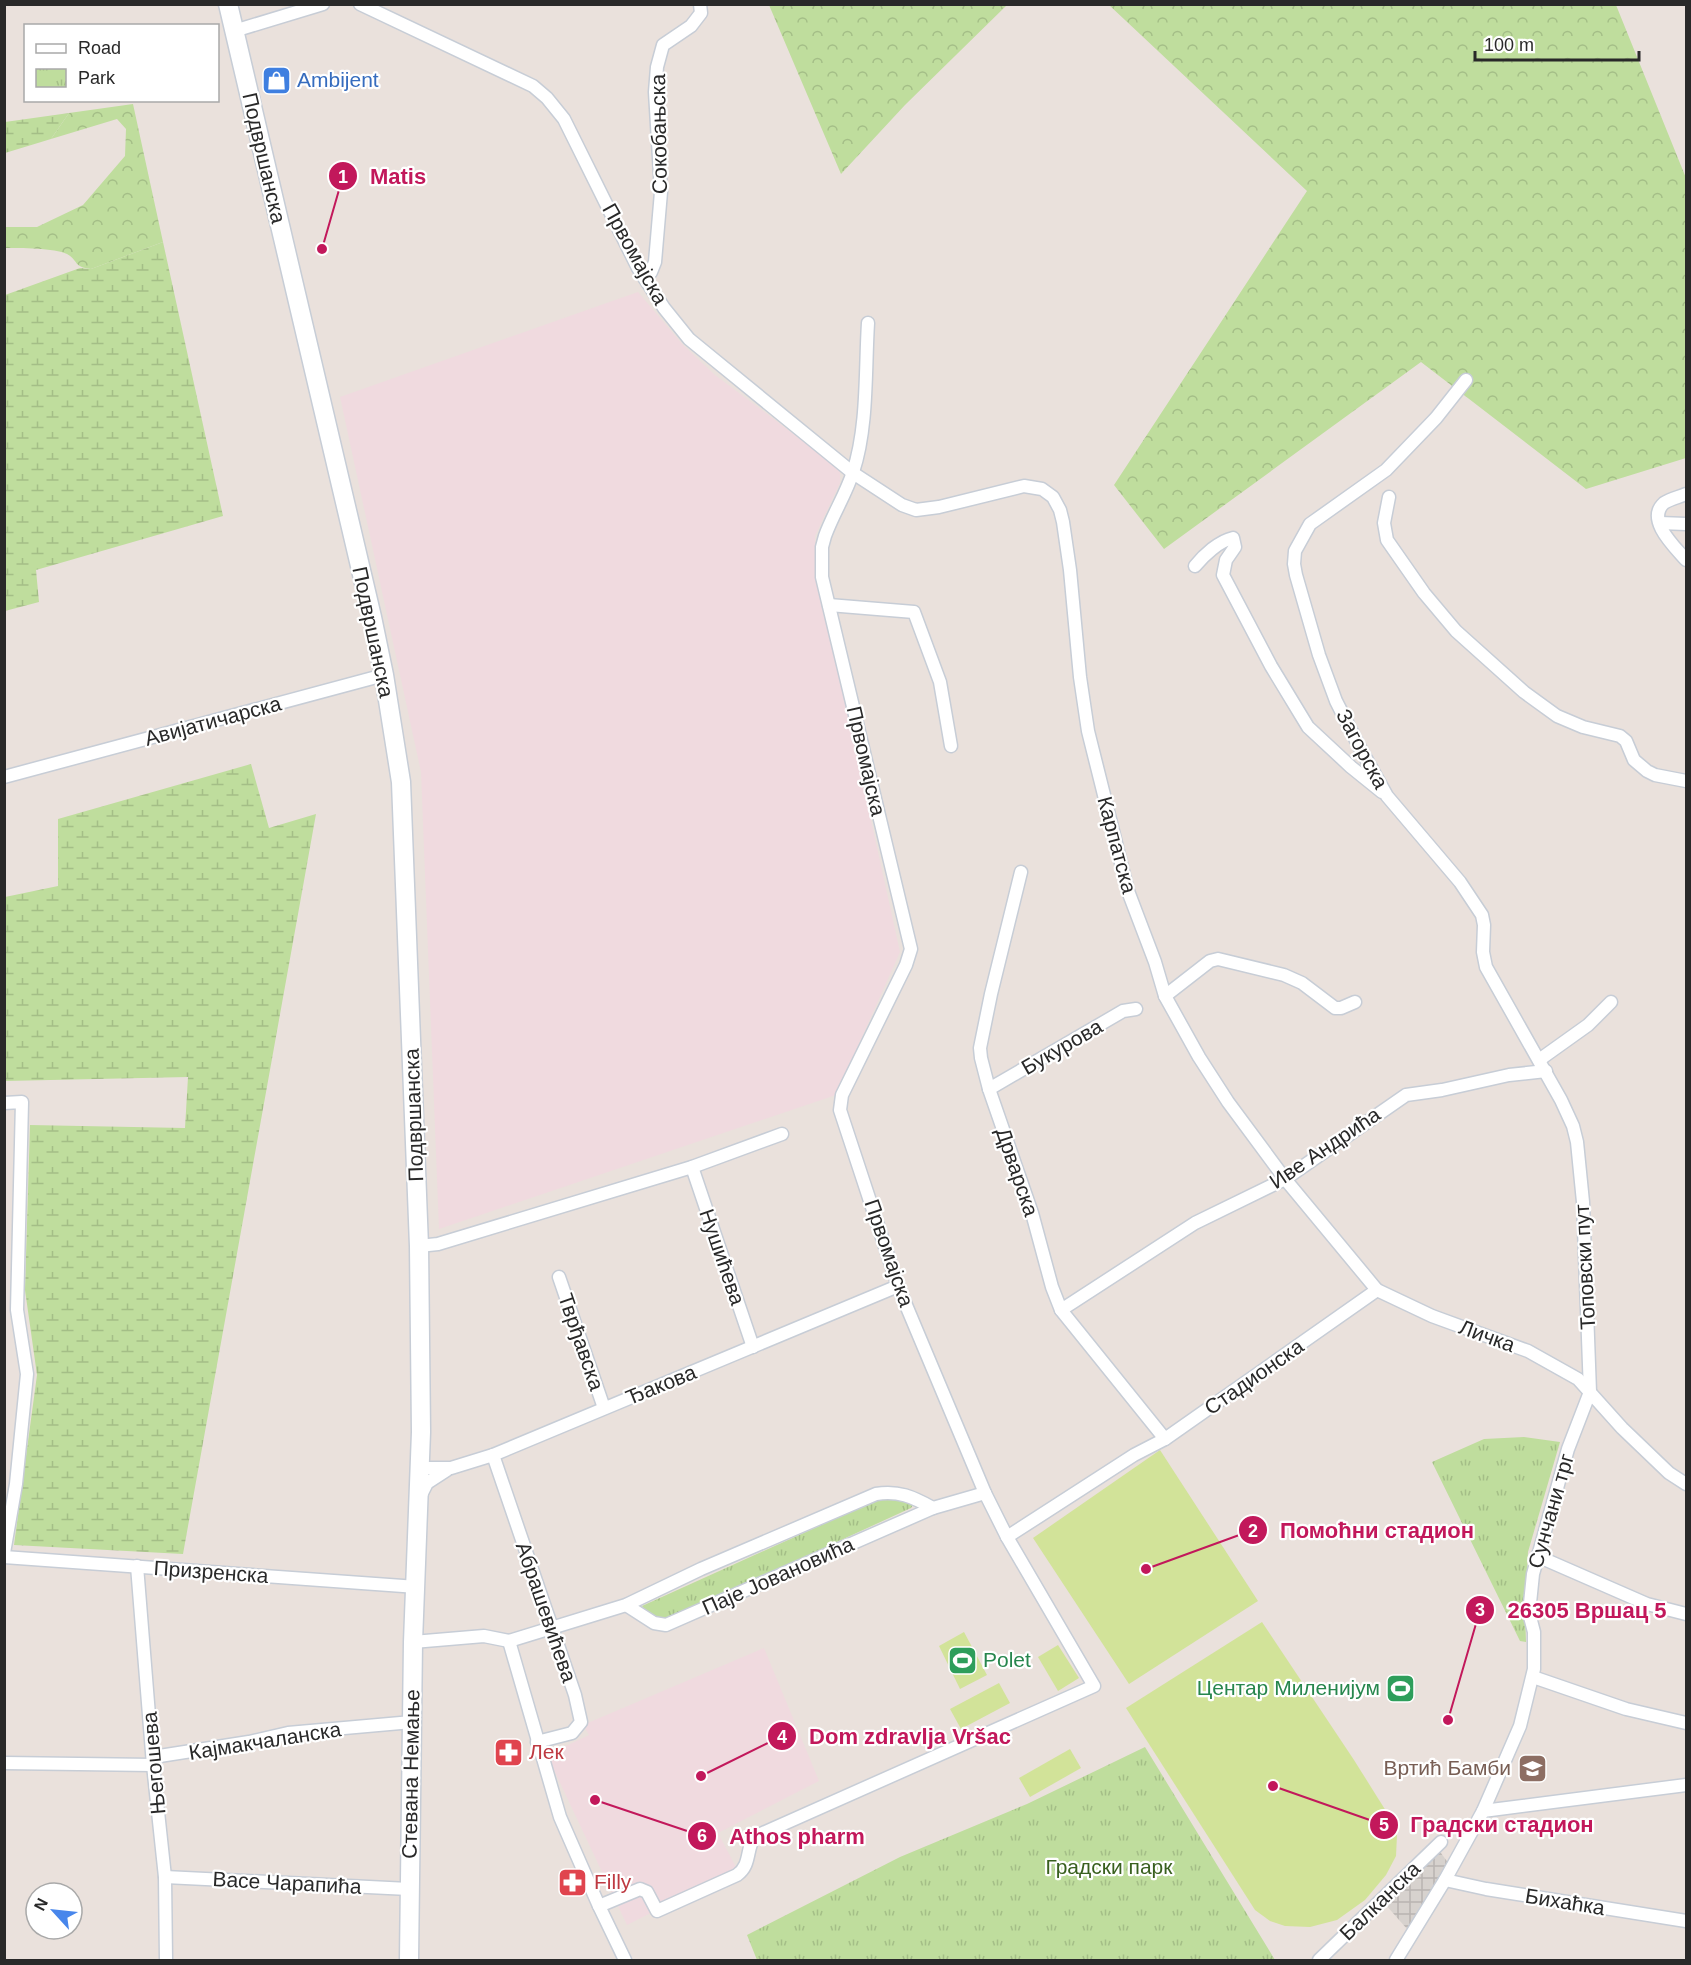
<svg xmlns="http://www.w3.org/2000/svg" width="1691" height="1965" viewBox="0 0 1691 1965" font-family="Arial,sans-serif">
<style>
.medical{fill:#f0dadf}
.forest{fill:url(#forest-crowns)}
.wetland{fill:url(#wetland-marsh)}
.park{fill:url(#park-tufts)}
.pitch{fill:#d2e399}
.plaza{fill:url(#plaza-grid)}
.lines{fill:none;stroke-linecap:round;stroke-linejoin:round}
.street-casing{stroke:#c7cdd6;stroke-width:15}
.secondary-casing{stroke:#c7cdd6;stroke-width:21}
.street{stroke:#fff;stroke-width:12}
.secondary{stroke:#fff;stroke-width:18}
.labels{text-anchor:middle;stroke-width:4.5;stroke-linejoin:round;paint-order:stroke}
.shop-label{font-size:21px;fill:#366cbe;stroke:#fff;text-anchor:start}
.street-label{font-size:21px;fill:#292929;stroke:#fff}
.leisure-label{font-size:21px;fill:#27864d;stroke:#fff;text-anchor:start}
.health-label{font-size:21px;fill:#be3a42;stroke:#fff;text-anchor:start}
.education-label{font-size:21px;fill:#785e54;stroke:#fff;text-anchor:end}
.park-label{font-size:21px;fill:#39601f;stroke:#fff}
.leader{fill:none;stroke:#c2185b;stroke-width:2}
.callout-dot{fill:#c2185b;stroke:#fff;stroke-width:2}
.mark-label{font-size:18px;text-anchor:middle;font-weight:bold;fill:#fff}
.callout-label{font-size:22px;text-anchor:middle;font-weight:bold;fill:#c2185b;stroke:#fff;stroke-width:4.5;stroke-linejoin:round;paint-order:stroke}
</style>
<defs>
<pattern id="forest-crowns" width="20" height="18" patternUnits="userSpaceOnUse" patternTransform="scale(1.5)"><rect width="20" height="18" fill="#bfdd9d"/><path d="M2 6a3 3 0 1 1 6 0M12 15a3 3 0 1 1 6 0" fill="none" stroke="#a4be87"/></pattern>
<pattern id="wetland-marsh" width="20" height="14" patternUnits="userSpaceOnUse" patternTransform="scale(1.5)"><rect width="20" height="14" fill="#bfdd9d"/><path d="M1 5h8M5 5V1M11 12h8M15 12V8" fill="none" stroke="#a4be87"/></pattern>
<pattern id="park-tufts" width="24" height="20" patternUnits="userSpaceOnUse" patternTransform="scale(1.5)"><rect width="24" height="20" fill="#bfdd9d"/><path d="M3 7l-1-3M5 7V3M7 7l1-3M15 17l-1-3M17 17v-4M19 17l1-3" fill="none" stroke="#a4be87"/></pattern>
<pattern id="plaza-grid" width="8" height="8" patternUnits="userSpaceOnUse" patternTransform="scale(1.5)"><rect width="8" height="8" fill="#d7d2ce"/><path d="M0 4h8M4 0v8" fill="none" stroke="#b9b4b1"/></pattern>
</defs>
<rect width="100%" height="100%" fill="#eae1dc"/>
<g class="medical">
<polygon points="638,292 683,345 715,375 840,469 840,483 815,536 817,575 900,952 836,1095 439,1229 421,772 340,397"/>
<polygon points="764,1648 819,1781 718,1833 737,1869 627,1925 547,1755 589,1735 583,1725"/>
</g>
<g class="forest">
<polygon points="769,5 1007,5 905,105 841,174"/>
<polygon points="1109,5 1616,5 1686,178 1686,458 1586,489 1421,362 1164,549 1114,485 1307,191"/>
<path d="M133,104L163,242L91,269C73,267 79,261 67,254C55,248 19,248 5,248L4,227H37L83,205L125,156L126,129L117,119L51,139L69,113Z"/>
</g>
<g class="wetland">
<polygon points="69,113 51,139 5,153 5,122"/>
<polygon points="163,242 223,516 36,570 39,602 5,611 5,295 80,268 91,269"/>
<polygon points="251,764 269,828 316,814 183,1554 14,1545 37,1375 25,1290 30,1125 185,1128 188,1077 5,1081 5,897 58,886 58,819"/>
</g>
<g class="park">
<polygon points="1524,1437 1560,1442 1528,1552 1525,1612 1526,1642 1520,1641 1432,1462 1484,1439"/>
<path d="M893,1496L911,1502L913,1505L911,1508L669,1619C657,1620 648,1615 642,1606L881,1498Z"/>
<polygon points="1145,1747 1275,1960 757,1960 747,1935 900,1857 1027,1804"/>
</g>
<g class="pitch">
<polygon points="1160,1450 1258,1601 1129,1684 1033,1538"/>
<polygon points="1262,1622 1354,1760 1386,1811 1397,1835 1396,1856 1386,1875 1365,1900 1337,1920 1310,1927 1285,1926 1270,1921 1255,1910 1126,1708"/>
<polygon points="964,1632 987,1675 960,1689 939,1646"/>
<polygon points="1058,1645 1079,1678 1058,1691 1038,1657"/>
<polygon points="999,1683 1010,1703 961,1729 950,1709"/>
<polygon points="1070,1749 1081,1768 1030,1797 1019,1778"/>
</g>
<polygon class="plaza" points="1438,1849 1449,1864 1407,1929 1385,1904"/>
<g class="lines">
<defs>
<g id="street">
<polyline points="360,4 533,86 547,98 564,119 638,268 664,308 689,339 853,473 902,505 916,510 939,507 1024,486 1042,489 1053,497 1060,510 1063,522 1070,570 1080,677 1088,731 1128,891 1155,962 1165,996 1199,1057 1228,1102 1285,1179 1377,1290 1432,1316 1528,1351 1578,1379 1622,1428 1669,1473 1686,1484"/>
<polyline points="234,31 323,4"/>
<polyline points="645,279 651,272 655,262 661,192 655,92 657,67 663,45 691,26 701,13 700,4"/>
<path d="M1686,494C1679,497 1670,499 1664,503C1645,520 1676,548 1686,560"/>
<polyline points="1389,497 1384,523 1387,540 1424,593 1456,631 1524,692 1557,716 1583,727 1620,736 1626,741 1634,760 1647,771 1655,775 1686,781"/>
<polyline points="1660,523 1686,524"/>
<path d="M1195,566C1204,555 1219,541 1233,538L1235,547L1226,560L1223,575L1271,666L1308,727L1351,767L1382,792"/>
<polyline points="829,605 914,612 940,682 951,746"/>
<polyline points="4,777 384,675"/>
<polyline points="1021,872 991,994 980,1048 981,1058 989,1089 1032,1213 1052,1287 1061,1310 1165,1439"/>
<polyline points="1165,996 1210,961 1218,959 1284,975 1302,983 1335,1008 1341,1008 1355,1002"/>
<polyline points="1539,1060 1588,1025 1611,1002"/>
<polyline points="989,1089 1123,1011 1136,1009"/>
<polyline points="4,1103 22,1102 17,1310 27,1374 16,1484 4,1553"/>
<polyline points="692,1167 753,1347"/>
<polyline points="419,1246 438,1244 692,1167 782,1134"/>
<polyline points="559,1277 604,1408"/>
<polyline points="1061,1310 1195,1223 1285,1179 1406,1095 1442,1090 1509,1075 1546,1071"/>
<polyline points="493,1455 575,1695 581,1722 572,1733 537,1742"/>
<polyline points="420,1468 451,1468 493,1455 898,1286"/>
<polyline points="420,1497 427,1483 447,1470"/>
<polyline points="1007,1537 1134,1455 1165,1439 1377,1290"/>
<polyline points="1537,1556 1647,1604 1686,1614"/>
<polyline points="4,1557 417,1587"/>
<polyline points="137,1566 153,1765 165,1877 166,1960"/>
<polyline points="626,1605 654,1623 666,1625 933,1508 985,1493"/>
<polyline points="509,1641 560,1817 599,1906 625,1960"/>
<path d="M413,1642L484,1636L509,1641L626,1605L701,1569L876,1494C898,1490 913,1497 933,1508"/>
<polyline points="1533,1677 1626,1709 1686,1723"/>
<polyline points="153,1757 249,1742 288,1733 412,1722"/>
<polyline points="4,1763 153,1765"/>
<polyline points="1483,1811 1686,1785"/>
<polyline points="165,1877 409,1889"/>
<polyline points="1445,1880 1486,1889 1686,1921"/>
<path d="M599,1906L640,1889L647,1892L657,1911L737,1875C751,1865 746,1850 754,1837L1094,1686L1007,1537L985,1493L898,1286L840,1110L842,1095L906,965L911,949L822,577V547L825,536C833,514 846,494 853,472C868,427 865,370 868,323"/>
<polyline points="1319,1960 1441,1842"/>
<polyline points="1396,1960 1445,1880 1483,1811 1520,1726 1534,1669 1534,1632 1529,1613 1533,1574 1568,1449 1590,1392 1583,1202 1577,1142 1573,1126 1561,1100 1486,967 1483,952 1484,925 1482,915 1460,882 1387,796 1360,748 1336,701 1319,655 1296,575 1294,564 1295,551 1310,524 1386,470 1436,418 1466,380"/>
</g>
<polyline id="secondary" points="228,4 372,617 384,675 401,782 419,1246 421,1432 413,1642 409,1960"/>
</defs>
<use href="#street" class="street-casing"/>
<use href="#secondary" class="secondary-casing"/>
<use href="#street" class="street"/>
<use href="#secondary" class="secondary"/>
</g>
<defs>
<symbol id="shop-square" viewBox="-11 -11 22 22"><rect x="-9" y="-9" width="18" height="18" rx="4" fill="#3f7fe0" stroke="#fff"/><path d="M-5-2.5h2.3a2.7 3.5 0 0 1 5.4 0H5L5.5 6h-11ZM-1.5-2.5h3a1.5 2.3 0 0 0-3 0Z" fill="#fff"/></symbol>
<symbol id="stadium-square" viewBox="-11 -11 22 22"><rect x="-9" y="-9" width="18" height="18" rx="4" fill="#2e9e5b" stroke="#fff"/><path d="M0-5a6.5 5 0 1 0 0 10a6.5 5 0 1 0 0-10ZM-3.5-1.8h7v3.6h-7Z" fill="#fff"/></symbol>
<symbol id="pharmacy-square" viewBox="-11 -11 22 22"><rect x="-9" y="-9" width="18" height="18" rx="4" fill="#e0444e" stroke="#fff"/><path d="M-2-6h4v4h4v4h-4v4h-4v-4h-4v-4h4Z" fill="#fff"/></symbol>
<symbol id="school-square" viewBox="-11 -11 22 22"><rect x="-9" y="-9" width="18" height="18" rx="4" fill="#8d6e63" stroke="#fff"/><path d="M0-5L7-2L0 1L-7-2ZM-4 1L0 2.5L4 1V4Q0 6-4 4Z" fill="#fff"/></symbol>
</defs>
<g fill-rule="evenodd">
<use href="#shop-square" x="260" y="64" width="33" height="33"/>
<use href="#stadium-square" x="946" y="1644" width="33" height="33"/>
<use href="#stadium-square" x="1384" y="1672" width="33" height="33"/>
<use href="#pharmacy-square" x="492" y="1736" width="33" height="33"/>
<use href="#school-square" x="1516" y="1752" width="33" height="33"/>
<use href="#pharmacy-square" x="556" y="1866" width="33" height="33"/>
</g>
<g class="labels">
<g class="shop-label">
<text x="297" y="87">Ambijent</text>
</g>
<g class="street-label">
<text transform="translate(659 134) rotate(-91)" y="7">Сокобањска</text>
<text transform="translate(264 158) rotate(77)" y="7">Подвршанска</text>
<text transform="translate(635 254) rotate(61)" y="7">Првомајска</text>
<text transform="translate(373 632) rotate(78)" y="7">Подвршанска</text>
<text transform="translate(213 721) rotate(-15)" y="7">Авијатичарска</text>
<text transform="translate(1362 749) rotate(62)" y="7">Загорска</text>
<text transform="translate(866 761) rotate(77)" y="7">Првомајска</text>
<text transform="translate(1117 845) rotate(75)" y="7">Карпатска</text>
<text transform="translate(1062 1047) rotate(-30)" y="7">Букурова</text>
<text transform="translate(414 1115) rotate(-92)" y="7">Подвршанска</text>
<text transform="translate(1325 1148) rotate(-34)" y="7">Иве Андрића</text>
<text transform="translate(1017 1172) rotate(71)" y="7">Дрварска</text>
<text transform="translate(889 1253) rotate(71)" y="7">Првомајска</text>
<text transform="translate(722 1257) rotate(71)" y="7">Нушићева</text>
<text transform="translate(1585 1267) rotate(-93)" y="7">Топовски пут</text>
<text transform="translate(1487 1336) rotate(20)" y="7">Личка</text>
<text transform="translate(581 1342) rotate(71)" y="7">Тврђавска</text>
<text transform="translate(1254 1377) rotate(-35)" y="7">Стадионска</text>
<text transform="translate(661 1385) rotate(-22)" y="7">Ђакова</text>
<text transform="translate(1551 1511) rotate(-74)" y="7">Сунчани трг</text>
<text transform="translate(211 1572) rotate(4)" y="7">Призренска</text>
<text transform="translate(778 1576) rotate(-24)" y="7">Паје Јовановића</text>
<text transform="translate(546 1612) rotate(71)" y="7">Абрашевићева</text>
<text transform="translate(265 1741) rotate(-9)" y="7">Кајмакчаланска</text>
<text transform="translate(154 1763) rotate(-95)" y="7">Његошева</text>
<text transform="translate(411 1774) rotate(-89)" y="7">Стевана Немање</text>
<text transform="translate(287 1883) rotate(3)" y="7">Васе Чарапића</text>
<text transform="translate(1380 1901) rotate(-44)" y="7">Балканска</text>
<text transform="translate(1565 1902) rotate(9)" y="7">Бихаћка</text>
</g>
<g class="leisure-label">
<text x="983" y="1667">Polet</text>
<text x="1380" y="1695" text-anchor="end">Центар Миленијум</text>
</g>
<g class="health-label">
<text x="529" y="1759">Лек</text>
<text x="594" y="1889">Filly</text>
</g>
<g class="education-label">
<text x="1511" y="1775">Вртић Бамби</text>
</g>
<g class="park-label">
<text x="1109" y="1874">Градски парк</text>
</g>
</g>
<path class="leader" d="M322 249L343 176M1146 1569L1253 1530M1448 1720L1480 1610M701 1776L782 1736M1273 1786L1384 1825M595 1800L702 1836"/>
<g class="callout-dot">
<circle cx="322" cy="249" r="6"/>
<circle cx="1146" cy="1569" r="6"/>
<circle cx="1448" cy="1720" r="6"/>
<circle cx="701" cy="1776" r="6"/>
<circle cx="1273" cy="1786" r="6"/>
<circle cx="595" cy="1800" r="6"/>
<circle cx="343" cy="176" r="15"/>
<circle cx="1253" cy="1530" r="15"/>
<circle cx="1480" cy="1610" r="15"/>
<circle cx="782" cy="1736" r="15"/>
<circle cx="1384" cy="1825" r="15"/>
<circle cx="702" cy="1836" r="15"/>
</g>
<g class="mark-label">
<text x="343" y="183">1</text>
<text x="1253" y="1537">2</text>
<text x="1480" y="1616">3</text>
<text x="782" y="1743">4</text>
<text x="1384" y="1831">5</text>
<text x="702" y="1842">6</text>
</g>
<g class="callout-label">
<text x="398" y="184">Matis</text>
<text x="1377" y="1538">Помоћни стадион</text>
<text x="1587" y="1618">26305 Вршац 5</text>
<text x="910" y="1744">Dom zdravlja Vršac</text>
<text x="1502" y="1832">Градски стадион</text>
<text x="797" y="1844">Athos pharm</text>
</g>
<rect width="1691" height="1965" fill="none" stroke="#292929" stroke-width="12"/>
<rect x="24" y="24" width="195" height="78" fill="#ffffff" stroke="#a9a9a9" stroke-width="1.5"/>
<rect x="36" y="44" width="30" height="9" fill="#ffffff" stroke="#a9a9a9" stroke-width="1.5"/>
<text x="78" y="54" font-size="18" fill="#292929">Road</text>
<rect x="36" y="69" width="30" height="18" fill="url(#park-tufts)" stroke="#a9a9a9" stroke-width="1.5"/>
<text x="78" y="84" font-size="18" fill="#292929">Park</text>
<g transform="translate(54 1911) rotate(297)"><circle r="28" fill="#ffffff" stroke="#a9a9a9" stroke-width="1.5"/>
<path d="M0-4.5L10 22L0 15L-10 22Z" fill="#4886eb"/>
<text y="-9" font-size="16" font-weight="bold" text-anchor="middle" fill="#292929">N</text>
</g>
<path d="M1475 51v9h164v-9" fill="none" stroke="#292929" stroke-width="3"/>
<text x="1484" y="51" font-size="18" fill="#292929" stroke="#ffffff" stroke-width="4.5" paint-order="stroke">100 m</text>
</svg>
